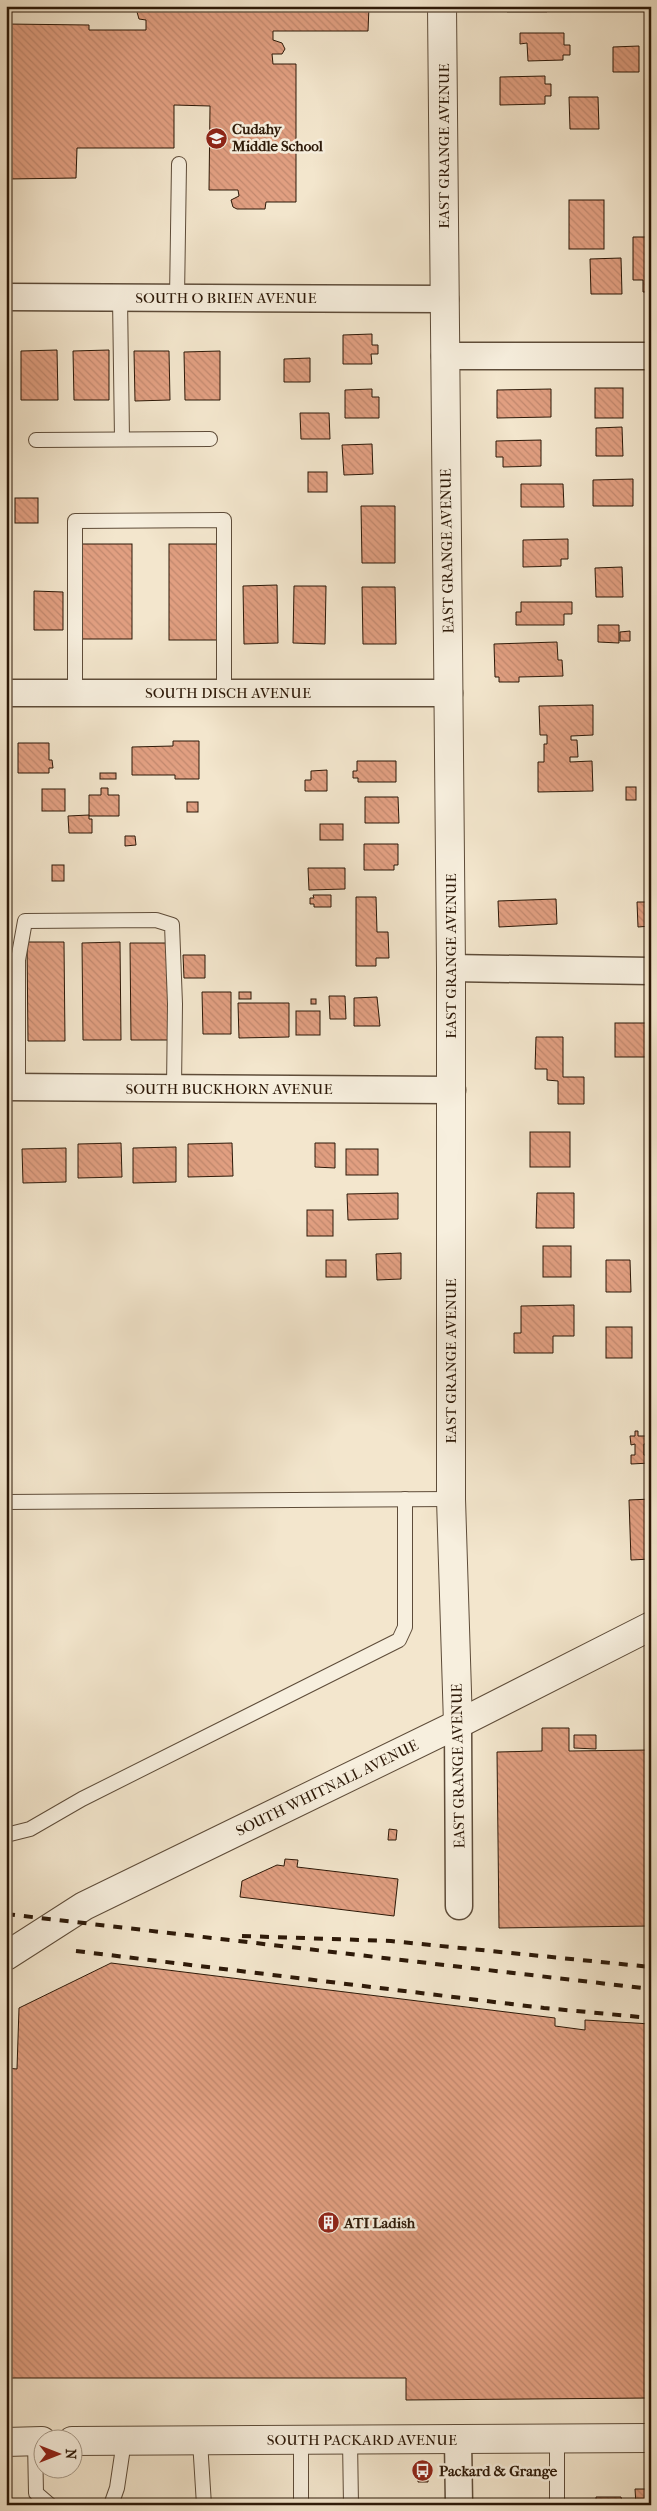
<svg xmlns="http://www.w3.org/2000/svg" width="657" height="2511" viewBox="0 0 657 2511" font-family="'IM FELL French Canon',serif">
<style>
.building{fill:url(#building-back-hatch);stroke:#2d1908}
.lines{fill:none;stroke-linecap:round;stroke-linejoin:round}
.service-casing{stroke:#5e4c39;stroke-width:16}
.minor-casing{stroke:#5e4c39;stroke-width:29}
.tertiary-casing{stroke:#5e4c39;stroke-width:30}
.path{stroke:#2d1908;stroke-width:3;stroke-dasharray:4 2.5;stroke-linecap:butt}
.service{stroke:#f7efde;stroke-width:14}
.minor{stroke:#f7efde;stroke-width:26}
.tertiary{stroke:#f7efde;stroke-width:28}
.rail{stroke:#2d1908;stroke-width:4;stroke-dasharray:9 9;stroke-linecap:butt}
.labels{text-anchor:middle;stroke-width:5;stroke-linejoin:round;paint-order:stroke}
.poi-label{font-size:15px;font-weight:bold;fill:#2d1908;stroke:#f7efde;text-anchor:start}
.street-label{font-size:15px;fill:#2d1908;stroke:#f7efde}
</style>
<defs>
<pattern id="building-back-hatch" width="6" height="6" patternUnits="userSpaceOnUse" patternTransform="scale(1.25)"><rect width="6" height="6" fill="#e19f81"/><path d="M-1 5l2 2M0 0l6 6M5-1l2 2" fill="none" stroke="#c1886e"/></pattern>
</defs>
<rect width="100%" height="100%" fill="#f3e6cd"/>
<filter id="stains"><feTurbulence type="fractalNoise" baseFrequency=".004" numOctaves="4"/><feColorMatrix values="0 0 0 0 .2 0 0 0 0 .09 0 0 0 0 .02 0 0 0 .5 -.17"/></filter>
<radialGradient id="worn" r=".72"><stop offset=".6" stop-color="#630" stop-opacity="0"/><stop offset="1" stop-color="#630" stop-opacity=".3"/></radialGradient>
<g class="building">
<polygon points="369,6 368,31 273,31 273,40 282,43 285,49 282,54 272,54 273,64 296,64 296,202 266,202 265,209 237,209 233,207 231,200 239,196 238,190 209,190 210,106 174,105 174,148 77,148 76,178 7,179 6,24 89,25 89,30 146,30 146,20 139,19 137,12 141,7"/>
<polygon points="502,6 547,6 547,12 507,12 507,9 502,9"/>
<polygon points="520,33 564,33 564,45 570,45 570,55 563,55 563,60 528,61 527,43 520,44"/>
<polygon points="639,46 639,72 613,72 613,47"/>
<polygon points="545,76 545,84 551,84 551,96 545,96 545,104 500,105 500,77"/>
<polygon points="569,97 598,97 599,129 570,129"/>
<rect x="569" y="200" width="35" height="49"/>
<polygon points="633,237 651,237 651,292 643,292 643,280 633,280"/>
<polygon points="621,258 622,294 591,294 590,259"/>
<polygon points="372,334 372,345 378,345 378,354 371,354 372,364 343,364 343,335"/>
<polygon points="57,350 58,400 21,400 21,351"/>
<polygon points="109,350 109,400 74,400 73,351"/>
<polygon points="134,351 169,351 170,400 135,401"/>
<polygon points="220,351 220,400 185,400 184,352"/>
<polygon points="310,358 310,382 284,382 284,359"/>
<rect x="595" y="388" width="28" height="30"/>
<polygon points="372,389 372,397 379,397 379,418 345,418 345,390"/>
<polygon points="551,389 551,417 497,418 497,390"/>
<polygon points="8,396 9,439 6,439 6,397"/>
<polygon points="300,413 329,413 330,439 301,439"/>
<polygon points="622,427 623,456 596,456 596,428"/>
<polygon points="541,440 541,466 503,467 503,457 496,457 496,441"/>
<polygon points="372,444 373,474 344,475 342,445"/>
<rect x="6" y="464" width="2" height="29"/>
<rect x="308" y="472" width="19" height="20"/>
<polygon points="633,479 633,506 593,506 593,480"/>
<polygon points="521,484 563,484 564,507 521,507"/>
<polygon points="6,497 9,497 8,518 6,518"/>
<rect x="15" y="498" width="23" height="25"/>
<polygon points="361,506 395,506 395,563 362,563"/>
<polygon points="568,539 568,559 561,559 561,566 523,567 523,540"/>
<rect x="81" y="544" width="51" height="95"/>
<rect x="169" y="544" width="51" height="96"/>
<polygon points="622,567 623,597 596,597 595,568"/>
<polygon points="277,585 278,643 244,644 243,586"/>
<polygon points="294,586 326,586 325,644 293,643"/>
<polygon points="362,587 395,587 396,644 363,644"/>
<polygon points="34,591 63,592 63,630 34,630"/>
<polygon points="521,602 572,602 572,614 564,614 564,625 516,625 516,612 521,612"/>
<polygon points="598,625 619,625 619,643 598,642"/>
<polygon points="630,631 630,641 620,641 620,632"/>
<polygon points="557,642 558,660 562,660 563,676 519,677 519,682 499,682 499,677 495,677 494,644"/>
<polygon points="593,705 593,735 571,736 571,740 577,740 578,757 570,757 570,762 592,761 593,791 538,792 538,762 544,762 544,744 547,744 547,735 540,735 539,706"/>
<polygon points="173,741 199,741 199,779 175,779 175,775 132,775 132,747 173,746"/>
<polygon points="6,742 7,742 8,785 6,785"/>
<polygon points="18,743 49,743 49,760 52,760 53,768 49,768 49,773 18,773"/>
<polygon points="357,761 396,761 396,782 358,782 358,778 353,778 353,771 357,771"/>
<polygon points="327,770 327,791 305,791 305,780 311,780 311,771"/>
<rect x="100" y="773" width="16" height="6"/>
<rect x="626" y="787" width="10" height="13"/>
<polygon points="101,788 108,788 108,795 119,795 119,816 89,816 89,795 101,795"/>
<rect x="42" y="789" width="23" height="22"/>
<polygon points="365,797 398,797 399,823 365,823"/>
<rect x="187" y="802" width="11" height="10"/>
<polygon points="89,815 89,819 92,819 92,833 69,833 68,816"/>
<rect x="320" y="824" width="23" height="16"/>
<polygon points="125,836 135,836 136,845 125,846"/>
<polygon points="364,844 398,844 398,865 394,865 394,870 364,870"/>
<rect x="52" y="865" width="12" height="16"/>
<polygon points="308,868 345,868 345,889 309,890"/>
<polygon points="313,895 331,895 331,907 314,907 314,904 310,904 310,898 314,898"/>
<polygon points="356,897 376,897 377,932 388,932 389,958 376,958 376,966 356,966"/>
<polygon points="556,899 557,924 499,927 498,901"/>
<polygon points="637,902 651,902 651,926 638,927"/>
<polygon points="27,942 64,942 65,1041 28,1041"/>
<polygon points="120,942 121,1040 83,1040 82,943"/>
<polygon points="130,943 167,943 168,1040 131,1040"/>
<polygon points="183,955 205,955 205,978 184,978"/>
<polygon points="6,985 12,985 13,1037 6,1037"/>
<polygon points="202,992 231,992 231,1034 203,1034"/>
<rect x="239" y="992" width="12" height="7"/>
<polygon points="329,996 345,996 346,1019 330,1019"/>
<polygon points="377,997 380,1026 354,1026 354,998"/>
<rect x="311" y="999" width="5" height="5"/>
<polygon points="238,1003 289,1003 289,1037 239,1038"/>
<rect x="296" y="1011" width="24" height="24"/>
<rect x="615" y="1023" width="36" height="34"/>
<polygon points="536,1037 563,1037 563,1077 584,1077 584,1104 558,1104 558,1081 547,1080 547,1069 535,1069"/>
<rect x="530" y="1132" width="40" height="35"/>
<polygon points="121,1143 122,1177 78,1178 78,1144"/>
<polygon points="232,1143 233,1176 188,1177 188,1144"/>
<polygon points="315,1143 335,1143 335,1168 315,1167"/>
<polygon points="176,1147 176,1182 133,1183 133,1148"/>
<polygon points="66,1148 66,1182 23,1183 22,1149"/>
<rect x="346" y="1149" width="32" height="26"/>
<polygon points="398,1193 398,1219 348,1220 347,1194"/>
<polygon points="537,1193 574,1193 574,1228 536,1228"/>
<rect x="307" y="1210" width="26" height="26"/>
<rect x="543" y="1246" width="28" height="31"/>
<polygon points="401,1253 401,1279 377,1280 376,1254"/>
<rect x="326" y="1260" width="20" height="17"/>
<polygon points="606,1260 630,1260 631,1292 606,1292"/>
<polygon points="574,1305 574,1336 553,1336 553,1353 514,1353 514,1333 521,1333 521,1306"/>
<rect x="606" y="1327" width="26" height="31"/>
<polygon points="635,1431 638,1431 638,1436 650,1436 650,1444 644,1444 644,1455 650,1455 650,1463 631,1464 631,1455 635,1455 635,1444 631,1445 630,1436 635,1436"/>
<polygon points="651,1499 651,1559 631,1560 629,1500"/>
<polygon points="542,1728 569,1728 569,1751 651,1750 651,1926 499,1928 497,1752 542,1751"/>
<polygon points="574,1735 596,1735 596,1749 574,1748"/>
<polygon points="389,1829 397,1830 396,1840 388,1840"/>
<polygon points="285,1859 298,1860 297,1867 398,1879 394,1916 240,1897 242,1881 277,1865 284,1866"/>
<polygon points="111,1963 555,2018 555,2026 585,2030 585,2020 651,2024 651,2398 406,2400 406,2378 6,2378 6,2068 17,2069 19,2008"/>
<polygon points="418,2477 428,2478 428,2482 418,2482"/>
<polygon points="635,2489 651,2489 651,2505 636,2505"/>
<polygon points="596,2497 621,2497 623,2505 596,2505"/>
</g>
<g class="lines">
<defs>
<g id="service">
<polyline points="120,298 122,439"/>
<polyline points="177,298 179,164"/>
<polyline points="36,440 210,439"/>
<polyline points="75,693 75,521 224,520 224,693"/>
<polyline points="18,1087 18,960 25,921 156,920 172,925 175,1004 174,1088"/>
<polyline points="6,1502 451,1499"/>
<polyline points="6,1835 30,1829 82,1799 399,1640 405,1627 405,1499"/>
<polyline points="557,2439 557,2505"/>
<polyline points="350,2440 351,2505"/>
<polyline points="35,2441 36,2493 50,2505"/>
<polyline points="200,2441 204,2505"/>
<polyline points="111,2505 117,2488 124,2441"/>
<polyline points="301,2505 301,2440"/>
</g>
<g id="minor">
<polyline points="6,297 445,299"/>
<polyline points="445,356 651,356"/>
<polyline points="6,693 449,693"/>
<polyline points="451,968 651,971"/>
<polyline points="6,1087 452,1090"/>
<polyline points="458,1724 459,1906"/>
<polyline points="458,2439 459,2505"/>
</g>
<g id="tertiary">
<polyline points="442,6 451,968 451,1499 458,1724"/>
<polyline points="6,1956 84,1906 458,1724 651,1626"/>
<polyline points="72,2441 651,2438"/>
<polyline points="6,2442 42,2441"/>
</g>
</defs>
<use href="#service" class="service-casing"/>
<use href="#minor" class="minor-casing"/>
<use href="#tertiary" class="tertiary-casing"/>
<polyline class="path" points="6,7 59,6"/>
<use href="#service" class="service"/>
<use href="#minor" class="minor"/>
<use href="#tertiary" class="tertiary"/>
<g class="rail">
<polyline points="6,1914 651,1989"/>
<polyline points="242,1936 391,1941 651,1967"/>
<polyline points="76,1951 544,2008 651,2018"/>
</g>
</g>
<defs>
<symbol id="school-disc" viewBox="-11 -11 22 22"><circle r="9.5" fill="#8f2418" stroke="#f7efde"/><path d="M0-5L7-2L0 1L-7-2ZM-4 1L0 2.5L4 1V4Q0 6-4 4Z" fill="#fff"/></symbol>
<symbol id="building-disc" viewBox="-11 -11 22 22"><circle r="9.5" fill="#8f2418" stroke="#f7efde"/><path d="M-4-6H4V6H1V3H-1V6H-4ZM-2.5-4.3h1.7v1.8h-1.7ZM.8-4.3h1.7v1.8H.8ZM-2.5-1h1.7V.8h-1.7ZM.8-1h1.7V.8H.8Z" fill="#fff"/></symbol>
<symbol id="bus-disc" viewBox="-11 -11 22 22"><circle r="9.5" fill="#8f2418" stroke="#f7efde"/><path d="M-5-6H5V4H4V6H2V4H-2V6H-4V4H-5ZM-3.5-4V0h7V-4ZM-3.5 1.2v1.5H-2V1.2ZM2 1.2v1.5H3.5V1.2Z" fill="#fff"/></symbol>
</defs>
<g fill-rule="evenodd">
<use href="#school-disc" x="204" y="126" width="25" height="25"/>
<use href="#building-disc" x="316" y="2210" width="25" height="25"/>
<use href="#bus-disc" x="410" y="2458" width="25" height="25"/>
</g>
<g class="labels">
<g class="poi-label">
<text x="232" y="134">Cudahy<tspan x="232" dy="17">Middle School</tspan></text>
<text x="344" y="2228">ATI Ladish</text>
<text x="439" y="2476">Packard &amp; Grange</text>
</g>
<g class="street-label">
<text transform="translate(444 146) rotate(-90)" y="5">EAST GRANGE AVENUE</text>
<text x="226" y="303">SOUTH O BRIEN AVENUE</text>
<text transform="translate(447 551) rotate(-91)" y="5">EAST GRANGE AVENUE</text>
<text x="228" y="698">SOUTH DISCH AVENUE</text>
<text transform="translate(451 956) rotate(-90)" y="5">EAST GRANGE AVENUE</text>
<text x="229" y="1094">SOUTH BUCKHORN AVENUE</text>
<text transform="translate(451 1361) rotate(-90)" y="5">EAST GRANGE AVENUE</text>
<text transform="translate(458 1766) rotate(-91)" y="5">EAST GRANGE AVENUE</text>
<text transform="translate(327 1788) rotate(-26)" y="5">SOUTH WHITNALL AVENUE</text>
<text x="362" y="2445">SOUTH PACKARD AVENUE</text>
</g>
</g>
<rect width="657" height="2511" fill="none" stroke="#f3e6cd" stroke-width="25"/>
<rect x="8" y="8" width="642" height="2496" fill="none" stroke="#2d1908" stroke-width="2.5"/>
<rect x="12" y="12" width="632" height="2486" fill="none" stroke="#2d1908"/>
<g transform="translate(58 2454) rotate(90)"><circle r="24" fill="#f7efde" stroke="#a69988"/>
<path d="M0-4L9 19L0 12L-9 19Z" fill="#8f2418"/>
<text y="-8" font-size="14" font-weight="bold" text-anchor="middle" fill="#2d1908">N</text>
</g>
<rect width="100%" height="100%" filter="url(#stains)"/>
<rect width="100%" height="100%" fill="url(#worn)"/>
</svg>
